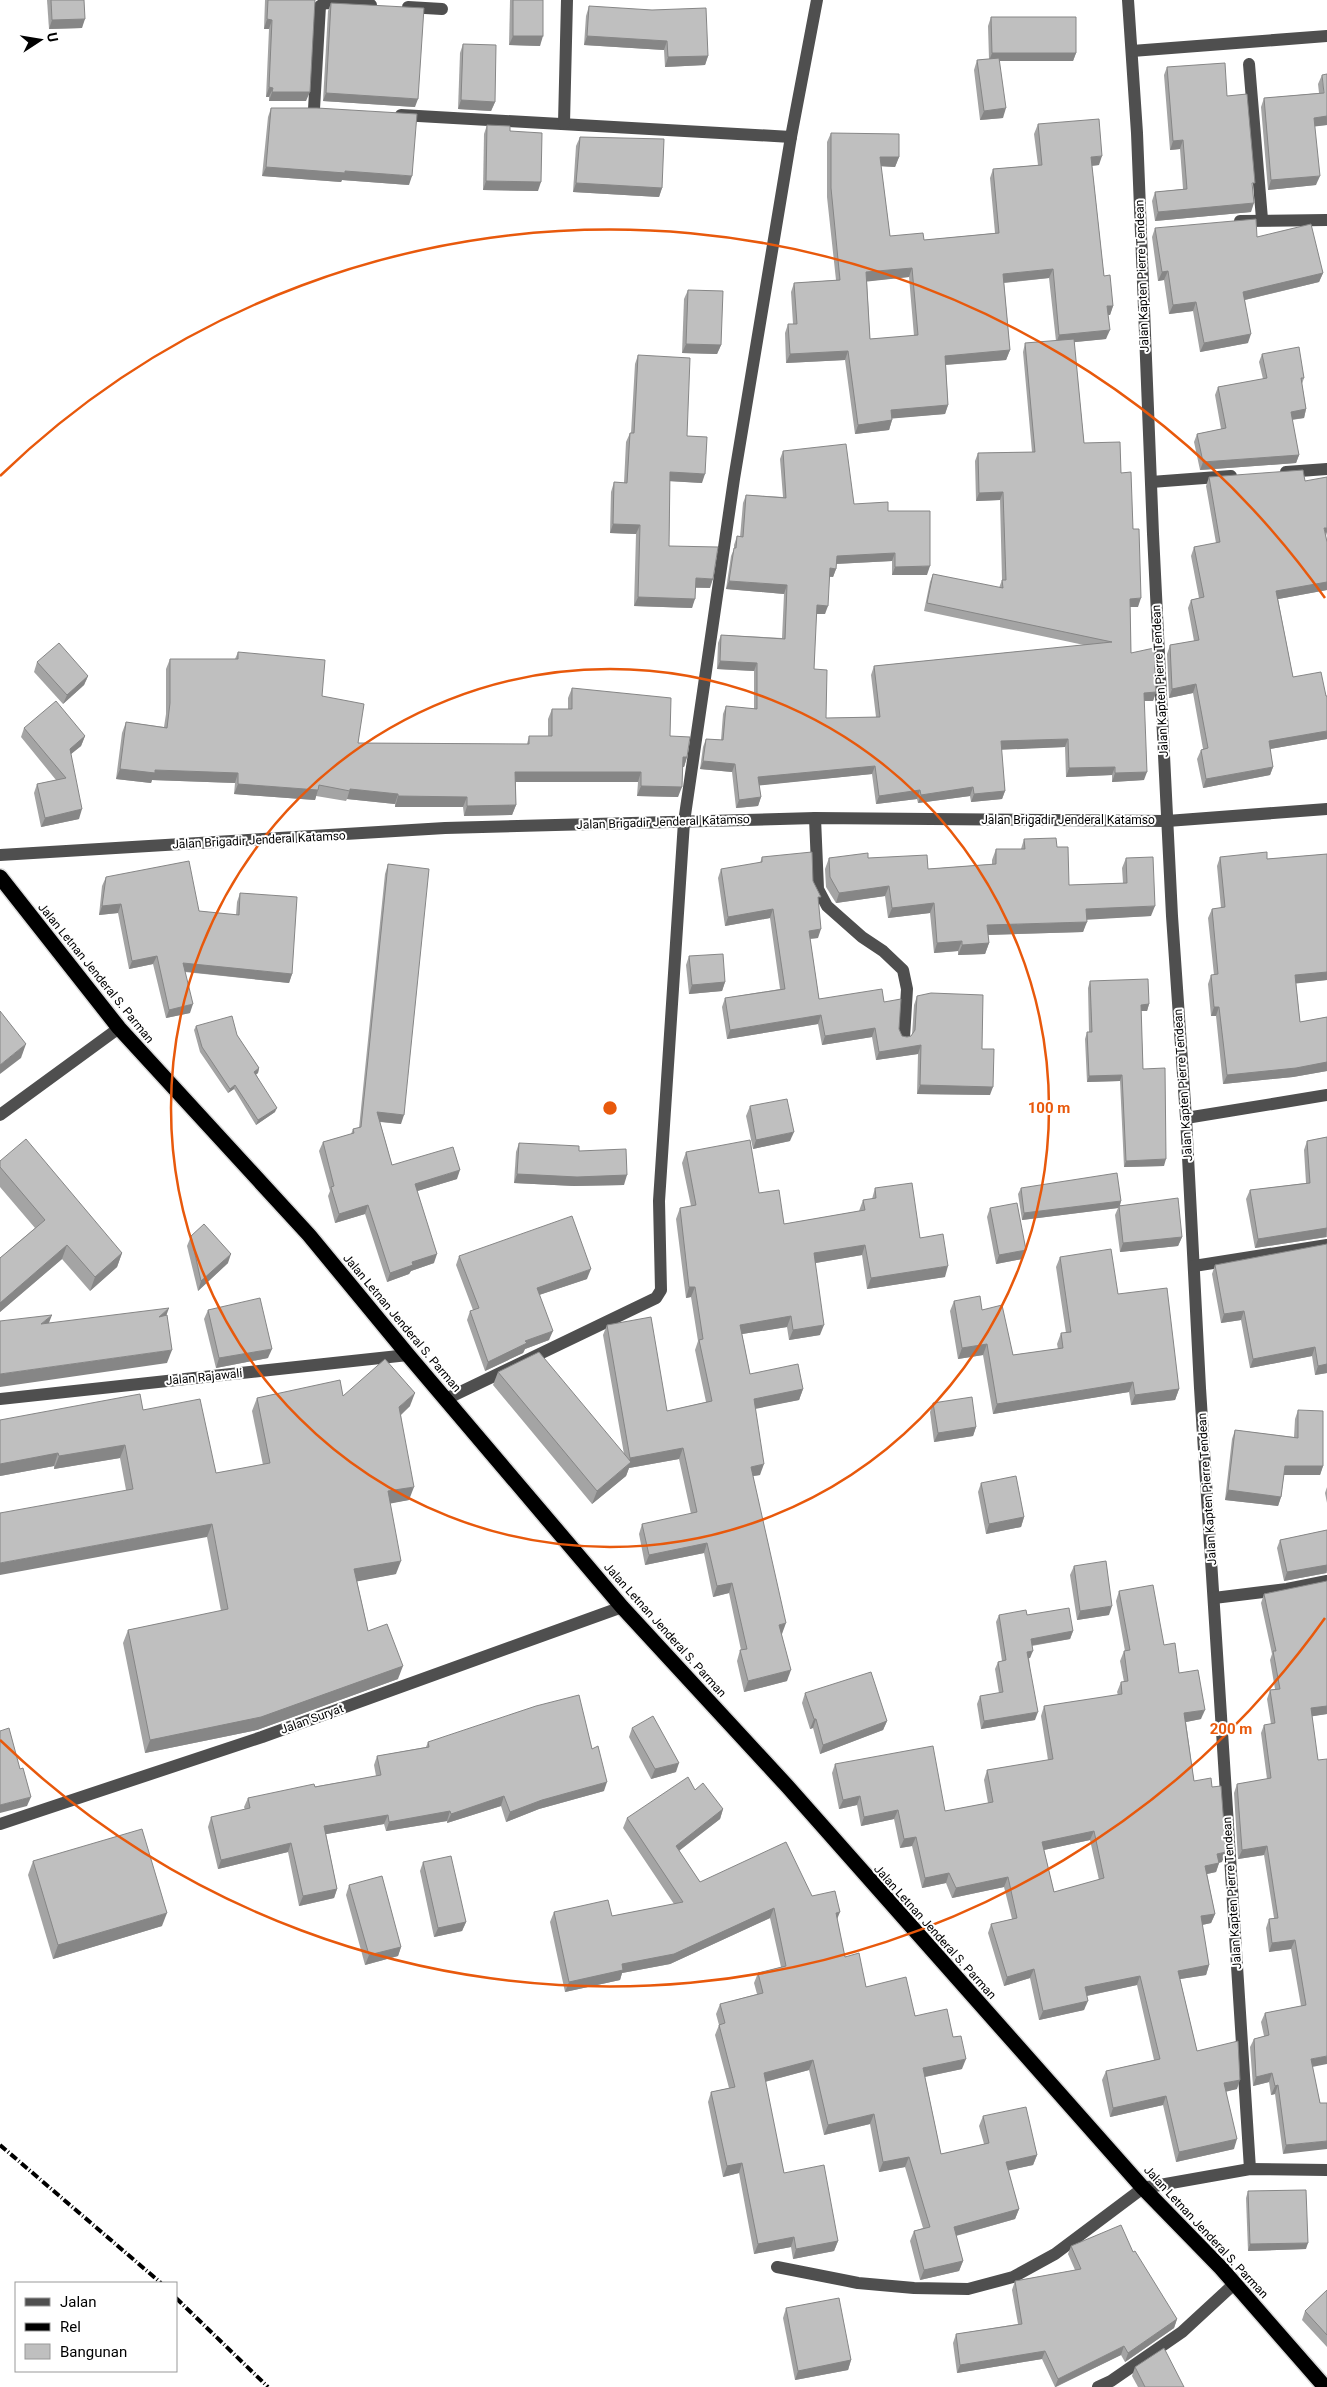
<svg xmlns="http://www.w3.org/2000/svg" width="1327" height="2387" viewBox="0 0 1327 2387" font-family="Roboto,sans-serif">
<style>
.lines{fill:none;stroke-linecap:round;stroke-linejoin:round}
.highway-casing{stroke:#dbdbdb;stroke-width:18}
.minor{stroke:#4f4f4f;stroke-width:12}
.highway{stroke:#000;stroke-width:15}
.rail{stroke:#000;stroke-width:4;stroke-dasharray:8 2.5 1 2.5;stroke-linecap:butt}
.wall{fill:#a4a4a4;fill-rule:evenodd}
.shaded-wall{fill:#868686}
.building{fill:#bfbfbf;stroke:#868686;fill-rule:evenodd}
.ring{fill:none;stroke:#e8590c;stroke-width:2.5}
.labels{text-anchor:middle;stroke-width:4;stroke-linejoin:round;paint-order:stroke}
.street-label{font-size:12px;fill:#000;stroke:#fff}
.centre{fill:#e8590c;stroke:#fff;stroke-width:2.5}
.ring-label{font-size:15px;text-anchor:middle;font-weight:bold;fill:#e8590c;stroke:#fff;stroke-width:4;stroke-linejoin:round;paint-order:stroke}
</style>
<rect width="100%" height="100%" fill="#fff"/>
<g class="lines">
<defs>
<polyline id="highway" points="0,877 119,1028 309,1235 408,1355 622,1607 788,1787 1143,2188 1221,2268 1325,2387"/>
</defs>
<use href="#highway" class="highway-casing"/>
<g class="minor">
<polyline points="1128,0 1137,133 1153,534 1172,916 1186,1118 1200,1388 1250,2169"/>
<polyline points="408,7 442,9"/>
<polyline points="1132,51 1327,36"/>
<polyline points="1249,64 1262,219"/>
<polyline points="314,109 320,6 325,3 371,5"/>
<polyline points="401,115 791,137"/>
<polyline points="564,123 567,0"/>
<polyline points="1240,221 1327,220"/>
<polyline points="1286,472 1327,469"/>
<polyline points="1151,482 1231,476"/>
<polyline points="815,818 818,889 827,906 862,937 883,951 903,970 907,989 904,1038"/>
<polyline points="0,855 445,828 815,818 1167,821 1327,809"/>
<polyline points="0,1115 119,1028"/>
<polyline points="1186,1118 1327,1095"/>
<polyline points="1194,1266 1327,1245"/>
<polyline points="0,1399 408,1355"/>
<polyline points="446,1399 656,1298 661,1290 659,1201 684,822 734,479 791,137 817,0"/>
<polyline points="1214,1598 1287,1589 1327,1581"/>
<polyline points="0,1824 262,1737 622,1607"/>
<polyline points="777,2267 858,2283 914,2288 968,2289 1013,2277 1055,2254 1143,2188 1250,2169 1327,2170"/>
<polyline points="1098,2387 1111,2381 1182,2332 1234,2284"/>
</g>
<use href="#highway" class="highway"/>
<g class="rail">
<polyline points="0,2145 161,2283"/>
<polyline points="176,2298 268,2387"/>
</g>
</g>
<g class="wall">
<polygon points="47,0 84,0 82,28 49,29"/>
<polygon points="265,0 315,0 306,101 269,101 269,97 266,97 269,29 264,29"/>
<polygon points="510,0 543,0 540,46 509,45"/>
<polygon points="331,3 415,107 323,101 328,11"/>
<polygon points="589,6 708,56 705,65 665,67 664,50 584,45 586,16"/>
<polygon points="991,17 1076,53 1073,61 999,61 1003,118 980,120 974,70 977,60 989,59 988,26"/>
<polygon points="463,44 495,102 491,111 458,109 460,53"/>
<polygon points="1167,67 1227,96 1252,189 1251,212 1155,221 1152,201 1155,192 1183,189 1180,149 1170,150 1164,75"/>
<polygon points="1322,75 1327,125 1315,126 1316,185 1268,190 1261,107 1264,98 1319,93 1318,84"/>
<polygon points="271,108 409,185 342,180 341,182 262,176 268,117"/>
<path d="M1038,124L1099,165L1092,166L1104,276L1113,306L1110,315H1108L1106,339L1074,342L1084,443L1121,473L1133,529L1138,607H1130L1131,653L1156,692L1153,701H1144V780L1112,782V775L1066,777L1065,747L1001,749L1005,791L1002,799L971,802L970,796L918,803L917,799L876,804L872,774L759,785L761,797L758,806L736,808L732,772L700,769L703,747L706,739L721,740L723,714L726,706L754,709V671L717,669L718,643L721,635L782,638L784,594L726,589L731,556L734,549V545L737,536L740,537L743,503L746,495L783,497L780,459L783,451L854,504L888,511L927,575H892V561L836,564V569L833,577H829L825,614H816L814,669L826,718L876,717L871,675L874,666L1084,645L924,611L930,582L933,574L999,588L1002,580L1000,500L976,501L975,461L978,453L1032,452L1023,352L1025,343L1056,341L1049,278L1004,283L1010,350L1006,360L946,365L948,405L945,414L892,418V420L889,430L855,434L845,360L786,363L785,333L788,324H793L791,292L794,283L836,280L827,197V142L831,133L899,157L895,167L881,166L890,236L924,240L995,233L990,178L993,169L1038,165L1034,134ZM909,277L914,336L870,339L867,281Z"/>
<polygon points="487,125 510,131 538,191 483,190 484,134"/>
<polygon points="580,137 662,188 659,197 573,192 576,146"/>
<polygon points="1155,228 1257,237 1323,273 1319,282 1245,300 1248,343 1200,352 1193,311 1169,314 1164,280 1158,281 1152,237"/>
<polygon points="688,290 721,345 717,354 682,353 684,299"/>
<polygon points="1262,354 1304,378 1302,384 1306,409 1304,418 1292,420 1299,455 1296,463 1200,470 1194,442 1197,434 1221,429 1215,395 1218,387 1263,379 1259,362"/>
<polygon points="638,355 687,436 702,483 670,481 669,546 710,588 696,588 692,608 634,606 636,534 610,533 611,492 614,482 624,483 626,442 630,433 631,433 635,364"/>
<polygon points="1209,477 1305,481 1326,536 1327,542 1327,590 1278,599 1293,677 1327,739 1270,749 1273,767 1270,775 1203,788 1197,759 1201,750 1203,749 1193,693 1169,698 1167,654 1170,645 1194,641 1188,608 1191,600 1199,598 1191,556 1194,547 1216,543 1206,486"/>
<polygon points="238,652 322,696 358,743 527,744 529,736 548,736 548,719 552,709 568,709 568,698 572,688 670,736 687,757 684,767 683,767 678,797 637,796 638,782 516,782 516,805 512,815 464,816 463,807 395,807 395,804 347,799 346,801 316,796 315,800 234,794 235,783 152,780 151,783 116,779 122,733 126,722 164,727 166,714 166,669 170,659 235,659"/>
<polygon points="37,662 88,676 84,685 63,704 34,672"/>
<polygon points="24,728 85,736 81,746 71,754 79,819 41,827 34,793 37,784 56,780 21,737"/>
<polygon points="1024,839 1057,847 1069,885 1123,883 1122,868 1126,858 1151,916 1087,919 1083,932 988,935 989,943 985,954 958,955 958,951 934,953 930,913 888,918 885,896 836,903 826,887 825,869 829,858 868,858 928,869 992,864 992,860 996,849 1021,849"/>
<polygon points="1327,854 1327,980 1296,983 1300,1022 1327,1017 1327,1071 1293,1077 1223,1084 1216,1016 1211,1016 1208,984 1211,975 1214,975 1208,918 1212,909 1221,908 1217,866 1220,857 1267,859"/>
<polygon points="762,857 813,881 818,903 818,938 810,939 819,999 884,1002 902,1036 907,1037 911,1036 912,1035 914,1005 917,996 982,1049 990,1095 917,1094 918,1054 876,1060 872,1037 822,1045 818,1024 727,1039 722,1007 725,998 780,989 770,918 725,926 718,878 721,869 760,863"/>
<polygon points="388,864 401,1124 380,1122 392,1165 457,1179 417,1191 434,1263 411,1271 409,1274 387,1282 365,1214 335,1223 328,1196 330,1191 319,1151 323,1142 351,1134 353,1129 359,1128 385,874"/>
<polygon points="106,877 199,911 236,915 237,902 240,893 292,974 289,983 185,972 190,1013 166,1018 153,964 129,969 118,913 99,915 102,886"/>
<polygon points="689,956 725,982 722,991 689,994 686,965"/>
<polygon points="1090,981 1149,1004 1147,1011 1141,1011 1143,1069 1164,1166 1124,1167 1120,1081 1087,1082 1085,1039 1087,1032 1089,1032 1088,988"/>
<polygon points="196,1026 237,1035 259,1068 258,1073 256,1074 275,1112 256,1125 234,1089 228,1093 200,1052 194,1030"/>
<polygon points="750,1106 790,1141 753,1149 746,1116"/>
<polygon points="1327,1137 1327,1237 1255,1248 1246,1199 1250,1190 1306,1183 1304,1150 1307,1141"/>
<polygon points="519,1143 624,1185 574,1186 514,1183 516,1152"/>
<polygon points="686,1152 759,1193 784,1224 859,1211 863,1200 872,1199 875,1188 920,1238 945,1277 867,1289 862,1255 815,1263 820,1335 789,1340 787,1327 742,1334 750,1374 803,1389 799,1400 755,1408 760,1475 753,1476 782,1634 781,1634 787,1681 744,1692 737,1661 740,1650 741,1650 729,1593 713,1597 704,1553 645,1565 639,1534 642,1524 691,1514 679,1459 629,1468 626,1476 592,1504 493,1385 498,1372 624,1454 603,1335 607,1325 667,1411 706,1402 695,1350 698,1341 691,1297 686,1298 676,1219 680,1208 691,1206 682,1163"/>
<polygon points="0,1161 122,1253 117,1267 90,1291 62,1259 0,1312 0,1258 35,1228 0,1187"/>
<polygon points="1021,1188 1121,1201 1120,1205 1182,1237 1178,1246 1120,1252 1115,1215 1118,1208 1022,1220 1018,1194"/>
<polygon points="990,1208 1022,1259 996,1264 987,1217"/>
<polygon points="191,1236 228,1263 198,1291 187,1246"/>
<polygon points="1327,1244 1327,1373 1315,1375 1312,1356 1250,1368 1241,1320 1221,1323 1212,1274 1215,1265"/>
<polygon points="459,1256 587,1279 539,1295 549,1340 525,1349 523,1353 485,1371 467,1320 470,1311 473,1310 456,1265"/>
<polygon points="1060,1257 1118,1294 1179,1389 1175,1400 1131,1405 1129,1392 993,1414 983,1355 958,1359 950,1311 954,1301 982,1310 1013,1355 1058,1349 1057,1344 1061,1333 1066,1333 1056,1267"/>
<polygon points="208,1310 268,1358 216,1368 204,1319"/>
<polygon points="343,1396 410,1406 401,1415 409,1500 390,1503 396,1574 357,1581 368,1631 398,1679 257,1730 145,1753 123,1643 128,1630 221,1611 207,1537 126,1490 120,1458 54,1469 54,1466 0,1476 0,1420 143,1410 216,1473 263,1465 252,1411 257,1398"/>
<polygon points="933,1403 976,1427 973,1436 934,1442 930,1412"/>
<polygon points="1298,1410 1323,1466 1320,1475 1284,1475 1281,1497 1278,1506 1225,1500 1232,1439 1235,1430 1294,1437 1295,1419"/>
<polygon points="981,1483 1024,1517 1021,1527 986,1534 978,1492"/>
<polygon points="1327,1487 1327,1503 1325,1493"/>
<polygon points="1327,1530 1327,1573 1284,1581 1277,1548 1280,1540"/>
<polygon points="1074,1566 1109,1615 1077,1620 1070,1575"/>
<polygon points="1327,1581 1327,1714 1312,1716 1312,2067 1320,2103 1283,2154 1275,2094 1271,2095 1269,2082 1253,2086 1250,2047 1254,2039 1264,2036 1261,2022 1265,2013 1301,2006 1291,1949 1269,1952 1266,1928 1269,1919 1274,1918 1264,1855 1238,1859 1234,1793 1237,1784 1267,1779 1261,1733 1264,1725 1271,1724 1267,1699 1270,1690 1275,1689 1270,1660 1272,1654 1261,1603 1264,1594"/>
<path d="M1119,1591L1164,1645L1179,1673L1201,1719L1186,1722L1194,1781L1222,1862L1219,1863L1216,1872L1207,1874L1215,1914L1211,1923L1202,1925L1209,1965L1206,1975L1180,1979L1197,2051L1237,2089L1226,2091L1234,2149L1176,2162L1163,2105L1110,2117L1102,2080L1106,2071L1154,2060L1137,1985L1087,1996L1084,2010L1039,2020L1030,1978L1004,1986L988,1933L991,1924L1012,1919L1004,1887L952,1898L946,1883L922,1888L912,1846L900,1848L894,1819L861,1826L857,1805L839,1809L832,1773L835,1764L945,1811L988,1803L984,1780L987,1770L1048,1760L1041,1716L1044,1706L1118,1695L1117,1692L1121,1682H1124L1120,1661L1124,1651H1125L1116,1601ZM1090,1840L1099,1880L1054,1892L1044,1850Z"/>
<polygon points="999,1615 1027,1615 1073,1631 1070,1639 1032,1646 1030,1658 1029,1658 1035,1720 981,1729 977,1704 980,1696 999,1693 995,1669 998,1662 1002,1661 996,1622"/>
<polygon points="805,1693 887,1721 883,1730 820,1754 813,1728 810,1729 802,1703"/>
<polygon points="632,1728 676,1772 651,1779 629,1737"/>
<polygon points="428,1742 592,1749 604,1791 539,1809 506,1822 501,1806 447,1823 447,1821 386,1831 384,1824 326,1834 337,1889 334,1898 299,1906 288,1852 218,1869 208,1827 211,1817 245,1810 244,1807 248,1798 376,1776 374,1765 377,1756 426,1747"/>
<polygon points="695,1790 723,1809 720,1819 679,1851 700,1882 812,1896 837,1919 845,1957 866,1987 953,2037 962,2069 925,2077 941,2154 984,2144 979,2126 983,2116 1037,2155 1033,2165 1008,2170 1019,2209 1015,2219 956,2236 963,2261 959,2271 920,2280 910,2241 914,2231 923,2228 905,2167 879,2172 870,2124 824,2135 809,2070 765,2082 784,2173 838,2241 834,2251 793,2259 791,2247 754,2254 739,2173 723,2177 708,2102 711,2092 729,2088 715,2035 719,2025 716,2014 720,2004 757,1994 754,1983 758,1973 781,1967 770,1918 670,1964 622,1973 620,1980 565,1992 550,1922 554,1912 612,1916 674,1904 623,1828 627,1818"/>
<polygon points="33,1861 162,1926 53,1959 28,1875"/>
<polygon points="423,1862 466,1922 462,1931 434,1937 420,1871"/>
<polygon points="349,1885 401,1947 398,1956 365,1965 346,1895"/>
<polygon points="1248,2191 1306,2249 1248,2251 1246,2198"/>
<polygon points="1071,2246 1133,2252 1177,2319 1174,2328 1125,2362 1121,2355 1056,2387 1055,2387 1042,2359 957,2373 953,2343 956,2334 1018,2324 1012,2290 1015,2281 1075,2270 1068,2254"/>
<polygon points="1327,2290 1327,2347 1302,2320 1305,2311"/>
<polygon points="786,2308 851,2360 848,2370 795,2380 783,2318"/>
<polygon points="1135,2367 1184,2387 1138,2387 1132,2376"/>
</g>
<g class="shaded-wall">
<polygon points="85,19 82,28 49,29 52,20"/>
<polygon points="267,19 272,20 269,29 264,29"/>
<polygon points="513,36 543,36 540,46 509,45"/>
<polygon points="587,36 667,41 664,50 584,45"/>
<polygon points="992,53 1076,53 1073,61 989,61"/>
<polygon points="708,56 705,65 665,67 668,57"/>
<polygon points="269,87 273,88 269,97 266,97"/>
<polygon points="272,92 310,92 306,101 269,101"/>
<polygon points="326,93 418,99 415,107 323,101"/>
<polygon points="461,100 495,102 491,111 458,109"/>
<polygon points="1006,108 1003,118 980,120 984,111"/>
<polygon points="1327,116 1327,125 1311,127 1314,118"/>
<polygon points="1183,140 1180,149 1170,150 1173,141"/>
<polygon points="1102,156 1099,165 1088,166 1091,157"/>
<polygon points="880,157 899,157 895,167 877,166"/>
<polygon points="266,167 345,171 412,176 409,185 342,180 341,182 262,176"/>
<polygon points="1320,176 1316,185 1268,190 1271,180"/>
<polygon points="486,181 541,182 538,191 483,190"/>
<polygon points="576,183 662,188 659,197 573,192"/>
<polygon points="1254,203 1251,212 1155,221 1158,212"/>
<polygon points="912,268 909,277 863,282 866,272"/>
<polygon points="1053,269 1049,278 1000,283 1003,274"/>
<polygon points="1168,271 1164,280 1158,281 1162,272"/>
<polygon points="1323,273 1319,282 1240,301 1243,292"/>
<polygon points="1196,302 1193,311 1169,314 1173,305"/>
<polygon points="1107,306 1113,306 1110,315 1104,315"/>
<polygon points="1110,330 1106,339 1056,344 1059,335"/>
<polygon points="1251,334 1248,343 1200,352 1204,343"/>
<polygon points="686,344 721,345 717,354 682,353"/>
<polygon points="1010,350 1006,360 942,365 945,356"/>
<polygon points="848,351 845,360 786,363 790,354"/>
<polygon points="948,405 945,414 887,419 891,410"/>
<polygon points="1306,409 1304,418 1288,420 1291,412"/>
<polygon points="892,420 889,430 855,434 858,425"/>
<polygon points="1299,455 1296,463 1200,470 1203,462"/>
<polygon points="670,472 705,474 702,483 667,481"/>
<polygon points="1003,492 1000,500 976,501 979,493"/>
<polygon points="613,524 640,525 636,534 610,533"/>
<polygon points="1327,526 1327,532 1326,536 1324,528"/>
<polygon points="895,553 892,561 834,564 837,556"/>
<polygon points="930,566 927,575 892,575 895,567"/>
<polygon points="830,568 836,569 833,577 827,576"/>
<polygon points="696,578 713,579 710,588 692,587"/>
<polygon points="729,581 787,585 784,594 726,589"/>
<polygon points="1327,582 1327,590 1273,600 1276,591"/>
<polygon points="638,597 695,599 692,608 634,606"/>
<polygon points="1141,598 1138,607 1127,607 1130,599"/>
<polygon points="817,605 828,606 825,614 814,614"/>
<polygon points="720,661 757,663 754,671 717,669"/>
<polygon points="88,676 84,685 63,704 67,695"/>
<polygon points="1196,684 1193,693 1169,698 1172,689"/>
<polygon points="1156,692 1153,701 1141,701 1144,693"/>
<polygon points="1327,731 1327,739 1265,750 1269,741"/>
<polygon points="85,736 81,746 66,758 70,749"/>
<polygon points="1068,739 1065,747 998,750 1001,741"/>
<polygon points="683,757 687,757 684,767 679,767"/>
<polygon points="703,761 735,764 732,772 700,769"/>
<polygon points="875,766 872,774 755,786 758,777"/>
<polygon points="1115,767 1112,775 1066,777 1069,768"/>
<polygon points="1273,767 1270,775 1203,788 1206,779"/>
<polygon points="120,769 155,770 238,773 235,783 152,780 151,783 116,779"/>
<polygon points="515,772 641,772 638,782 512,782"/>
<polygon points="1147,772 1144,780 1112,782 1115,773"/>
<polygon points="238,784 318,790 315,800 234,794"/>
<polygon points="641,786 682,787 678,797 637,796"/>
<polygon points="973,787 970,796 918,803 921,795"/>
<polygon points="350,789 398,794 395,804 347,799"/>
<polygon points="920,790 917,799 876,804 879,796"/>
<polygon points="1005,791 1002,799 971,802 974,794"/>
<polygon points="398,796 467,797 463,807 395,807"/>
<polygon points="761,797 758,806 736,808 739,800"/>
<polygon points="516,805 512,815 464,816 467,806"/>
<polygon points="82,809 79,819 41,827 45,818"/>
<polygon points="889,886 885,896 836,903 839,893"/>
<polygon points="934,903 930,913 888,918 892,908"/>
<polygon points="121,904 118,913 99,915 102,906"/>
<polygon points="1155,906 1151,916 1083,920 1086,909"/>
<polygon points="773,909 770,918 725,926 728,917"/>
<polygon points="1087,922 1083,932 984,935 987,925"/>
<polygon points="821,929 818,938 806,939 809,931"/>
<polygon points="962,941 958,951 934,953 937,943"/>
<polygon points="989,943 985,954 958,955 962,945"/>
<polygon points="157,956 153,964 129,969 132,961"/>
<polygon points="183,963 292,974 289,983 180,971"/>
<polygon points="1327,972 1327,980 1292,984 1295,975"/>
<polygon points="725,982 722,991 689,994 692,985"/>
<polygon points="193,1004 190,1013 166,1018 169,1010"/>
<polygon points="1149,1004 1147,1011 1138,1011 1141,1005"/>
<polygon points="1214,1007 1219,1007 1216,1016 1211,1016"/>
<polygon points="821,1015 818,1024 727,1039 730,1030"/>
<polygon points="875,1028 872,1037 822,1045 825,1036"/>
<polygon points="26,1044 21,1058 0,1074 0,1065"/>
<polygon points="921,1045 918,1054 876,1060 879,1052"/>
<polygon points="1327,1062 1327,1071 1293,1077 1223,1084 1227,1075"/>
<polygon points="259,1068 258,1073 253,1077 254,1072"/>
<polygon points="1122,1075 1120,1081 1087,1082 1089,1076"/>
<polygon points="235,1085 234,1089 228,1093 230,1089"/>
<polygon points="920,1085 993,1087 990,1095 917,1094"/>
<polygon points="277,1108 275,1112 256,1125 258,1120"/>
<polygon points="377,1112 404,1115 401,1124 374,1121"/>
<polygon points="794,1132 790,1141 753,1149 756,1140"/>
<polygon points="1166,1159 1164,1166 1124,1167 1126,1161"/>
<polygon points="460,1170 457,1179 411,1193 415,1184"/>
<polygon points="517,1174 627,1175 624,1185 574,1186 514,1183"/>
<polygon points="1121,1201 1119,1208 1119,1206 1118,1208 1022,1220 1024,1213"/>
<polygon points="368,1205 365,1214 335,1223 339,1214"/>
<polygon points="1327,1228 1326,1237 1255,1248 1258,1239"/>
<polygon points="1182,1237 1178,1246 1120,1252 1123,1243"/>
<polygon points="67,1245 62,1259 0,1312 0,1303"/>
<polygon points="865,1245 862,1255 810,1264 814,1253"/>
<polygon points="1026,1250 1022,1259 996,1264 999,1255"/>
<polygon points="122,1253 117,1267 90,1291 95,1277"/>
<polygon points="231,1254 228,1263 198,1291 201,1281"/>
<polygon points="437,1254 434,1263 411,1271 409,1274 387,1282 390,1273 412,1262"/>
<polygon points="948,1266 945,1277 867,1289 871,1278"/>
<polygon points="591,1269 587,1279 533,1297 537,1288"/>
<polygon points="689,1287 695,1287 691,1297 686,1298"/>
<polygon points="169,1308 164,1322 159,1317"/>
<polygon points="1244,1311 1241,1320 1221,1323 1224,1314"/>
<polygon points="52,1315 47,1328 41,1324"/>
<polygon points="791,1316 787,1327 736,1335 740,1325"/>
<polygon points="824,1325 820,1335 789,1340 793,1330"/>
<polygon points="553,1331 549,1340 525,1349 523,1353 485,1371 488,1362 525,1341"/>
<polygon points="987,1344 983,1355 958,1359 962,1348"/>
<polygon points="1315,1347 1312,1356 1250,1368 1253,1359"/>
<polygon points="272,1349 268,1358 216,1368 219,1358"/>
<polygon points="172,1350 167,1363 0,1387 0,1374"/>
<polygon points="1327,1364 1327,1373 1315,1375 1318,1366"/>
<polygon points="1133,1382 1129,1392 993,1414 997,1404"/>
<polygon points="803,1389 799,1400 750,1410 754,1399"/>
<polygon points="1179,1389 1175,1400 1131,1405 1135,1395"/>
<polygon points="415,1393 410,1406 395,1420 399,1407"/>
<polygon points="976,1427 973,1436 934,1442 938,1433"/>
<polygon points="125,1445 120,1458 54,1469 59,1456"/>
<polygon points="683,1448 679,1459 629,1468 626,1476 592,1504 597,1491 627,1466 630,1458"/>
<polygon points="58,1453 54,1466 0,1476 0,1464"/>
<polygon points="764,1464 760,1475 747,1477 751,1467"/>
<polygon points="1285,1466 1323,1466 1320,1475 1281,1475"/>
<polygon points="414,1487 409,1500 383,1505 388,1491"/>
<polygon points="1228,1490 1281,1497 1278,1506 1225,1500"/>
<polygon points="1024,1517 1021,1527 986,1534 989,1524"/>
<polygon points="212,1524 207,1537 0,1575 0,1563"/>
<polygon points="707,1543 704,1553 645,1565 649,1555"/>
<polygon points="401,1561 396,1574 349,1583 354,1569"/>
<polygon points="1327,1565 1327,1570 1326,1573 1284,1581 1287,1572"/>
<polygon points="732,1583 729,1593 713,1597 717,1586"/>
<polygon points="1112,1606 1109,1615 1077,1620 1080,1611"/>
<polygon points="786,1623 782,1634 775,1635 779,1625"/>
<polygon points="1073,1631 1070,1639 1028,1646 1031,1639"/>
<polygon points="1033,1651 1030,1658 1025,1659 1027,1652"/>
<polygon points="403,1666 398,1679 257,1730 145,1753 150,1740"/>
<polygon points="791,1670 787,1681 744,1692 748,1681"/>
<polygon points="1327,1706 1327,1714 1308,1717 1311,1708"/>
<polygon points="1205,1710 1201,1719 1181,1723 1184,1713"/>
<polygon points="1038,1712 1035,1720 981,1729 984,1721"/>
<polygon points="814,1719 816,1719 813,1728 810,1729"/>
<polygon points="887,1721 883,1730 820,1754 823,1745"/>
<polygon points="679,1763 676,1772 651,1779 655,1769"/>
<polygon points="607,1782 604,1791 539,1809 506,1822 510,1812 542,1800"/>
<polygon points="504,1796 501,1806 447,1823 451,1814"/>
<polygon points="860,1796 857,1805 839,1809 843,1800"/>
<polygon points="31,1797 27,1806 0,1813 0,1805"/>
<polygon points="723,1809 720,1819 672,1856 676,1846"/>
<polygon points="898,1810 894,1819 861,1826 864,1817"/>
<polygon points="450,1811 447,1821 386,1831 389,1822"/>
<polygon points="388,1815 384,1824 321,1835 324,1826"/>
<polygon points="1094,1831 1090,1840 1039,1851 1042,1842"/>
<polygon points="916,1837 912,1846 900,1848 904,1839"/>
<polygon points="291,1843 288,1852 218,1869 221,1860"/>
<polygon points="1267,1846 1264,1855 1238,1859 1242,1850"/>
<polygon points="1226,1852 1222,1862 1214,1863 1217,1854"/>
<polygon points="1219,1863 1216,1872 1202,1875 1205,1866"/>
<polygon points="949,1873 946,1883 922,1888 925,1878"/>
<polygon points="1008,1877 1004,1887 952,1898 956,1888"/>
<polygon points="337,1889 334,1898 299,1906 303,1896"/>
<polygon points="774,1908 770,1918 670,1964 622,1973 620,1980 565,1992 569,1982 622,1964"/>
<polygon points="840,1912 836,1922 836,1913"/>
<polygon points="167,1913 162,1926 53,1959 58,1945"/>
<polygon points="1215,1914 1211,1923 1197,1926 1201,1916"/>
<polygon points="466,1922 462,1931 434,1937 438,1928"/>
<polygon points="1295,1940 1291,1949 1269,1952 1272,1943"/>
<polygon points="401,1947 398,1956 365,1965 369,1955"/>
<polygon points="1209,1965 1206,1975 1174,1980 1178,1971"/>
<polygon points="1034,1969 1030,1978 1004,1986 1007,1977"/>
<polygon points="1140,1976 1137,1985 1081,1997 1085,1987"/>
<polygon points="1088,2001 1084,2010 1039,2020 1043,2011"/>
<polygon points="1327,2056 1327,2064 1307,2068 1311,2059"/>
<polygon points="966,2059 962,2069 919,2078 923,2068"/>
<polygon points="813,2060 809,2070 760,2083 764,2073"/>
<polygon points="1272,2073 1269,2082 1253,2086 1256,2077"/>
<polygon points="1240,2080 1237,2089 1221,2093 1224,2083"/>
<polygon points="1278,2085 1275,2094 1271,2095 1275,2086"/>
<polygon points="1166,2096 1163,2105 1110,2117 1113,2108"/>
<polygon points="874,2114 870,2124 824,2135 828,2125"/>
<polygon points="1237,2139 1234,2149 1176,2162 1179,2152"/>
<polygon points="1327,2141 1327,2149 1283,2154 1286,2145"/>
<polygon points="1037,2155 1033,2165 1002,2172 1006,2162"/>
<polygon points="909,2157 905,2167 879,2172 883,2162"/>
<polygon points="742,2163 739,2173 723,2177 727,2166"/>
<polygon points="1019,2209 1015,2219 951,2237 954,2227"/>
<polygon points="794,2237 791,2247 754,2254 758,2244"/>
<polygon points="838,2241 834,2251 793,2259 796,2249"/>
<polygon points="1308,2243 1306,2249 1248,2251 1250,2244"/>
<polygon points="963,2261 959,2271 920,2280 924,2270"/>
<polygon points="1177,2319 1174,2328 1125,2362 1128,2353"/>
<polygon points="1124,2346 1121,2355 1055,2387 1058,2379"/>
<polygon points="1045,2351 1042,2359 957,2373 960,2365"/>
<polygon points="851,2360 848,2370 795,2380 798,2371"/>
</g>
<g class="building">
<polygon points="51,0 84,0 85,19 52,20"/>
<polygon points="268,0 315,0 310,92 272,92 273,88 269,87 272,20 267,19"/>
<rect x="513" y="0" width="30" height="36"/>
<polygon points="331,3 424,8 418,99 326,93"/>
<polygon points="589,6 652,10 706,8 708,56 668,57 667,41 587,36"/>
<polygon points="991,17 1076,17 1076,53 992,53"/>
<polygon points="463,44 496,45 495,102 461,100"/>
<polygon points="999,58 1006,108 984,111 977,60"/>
<polygon points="1225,63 1227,96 1247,94 1255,183 1252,183 1254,203 1158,212 1155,192 1187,189 1183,140 1173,141 1167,67"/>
<polygon points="1327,74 1327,116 1314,118 1320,176 1271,180 1264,98 1324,93 1322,75"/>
<polygon points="271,108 317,108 417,114 412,176 345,171 345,173 266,167"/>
<path d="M1099,119L1102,156L1091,157L1104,276L1110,275L1113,306H1107L1110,330L1059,335L1053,269L1003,274L1010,350L945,356L948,405L891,410L892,420L858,425L848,351L790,354L788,324H797L794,283L840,280L831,188V133L899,134V157H880L890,236L923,233L924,240L999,233L993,169L1042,165L1038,124ZM912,268L918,335L870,339L866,272Z"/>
<polygon points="487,125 510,126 510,131 542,133 541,182 486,181"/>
<polygon points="580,137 664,139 662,188 576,183"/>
<polygon points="1256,219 1257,237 1311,224 1323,273 1243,292 1251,334 1204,343 1196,302 1173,305 1168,271 1162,272 1155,228"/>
<polygon points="688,290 723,291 721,345 686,344"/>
<polygon points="1074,339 1084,443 1120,442 1121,473 1131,472 1133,529 1139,529 1141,598 1130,599 1131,653 1154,648 1156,692 1144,693 1147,772 1115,773 1115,767 1069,768 1068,739 1001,741 1005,791 974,794 973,787 921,795 920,790 879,796 875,766 758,777 761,797 739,800 735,764 703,761 706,739 723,740 726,706 757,709 757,663 720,661 721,635 785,639 787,585 729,581 734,548 736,548 737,536 743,537 746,495 786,498 783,451 846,444 854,504 888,502 888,511 930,511 930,566 895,567 895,553 837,556 836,569 830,568 828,606 817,605 814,669 827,670 826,718 880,717 874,666 1112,642 927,603 933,574 1003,588 1002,580 1006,580 1003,492 979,493 978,453 1035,452 1025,343"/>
<polygon points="1299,347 1304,378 1301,378 1306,409 1291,412 1299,455 1203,462 1197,434 1226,428 1218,387 1267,378 1262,354"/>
<polygon points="638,355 690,358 687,436 707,437 705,474 670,472 669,546 718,547 713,579 696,578 695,599 638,597 640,525 613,524 614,482 627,483 630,433 634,433"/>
<polygon points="1303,470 1305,481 1327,477 1327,528 1324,528 1327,542 1327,582 1276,591 1293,677 1321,672 1326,696 1327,696 1327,731 1269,741 1273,767 1206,779 1201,750 1208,748 1196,684 1172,689 1170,645 1199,640 1191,600 1204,597 1194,547 1220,542 1209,477"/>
<polygon points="59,643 88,676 67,695 37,662"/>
<polygon points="238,652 325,660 322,696 364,704 358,743 529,744 529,736 552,736 552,709 572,709 572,688 671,698 670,736 690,737 687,757 683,757 682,787 641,786 641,772 515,772 516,805 467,806 467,797 398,796 398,794 350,789 350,791 319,785 318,790 238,784 238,773 155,770 155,773 120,769 126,722 167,728 170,703 170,659 238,659"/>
<polygon points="56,701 85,736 70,749 82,809 45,818 37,784 66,778 24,728"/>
<polygon points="1056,838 1057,847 1068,847 1069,885 1127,883 1126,858 1153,857 1155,906 1086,909 1087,922 987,925 989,943 962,945 962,941 937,943 934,903 892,908 889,886 839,893 830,877 829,858 868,853 868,858 927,855 928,869 996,864 996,849 1025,849 1024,839"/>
<polygon points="812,852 813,881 821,897 818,897 821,929 809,931 819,999 882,989 884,1002 901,999 899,1029 902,1036 907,1037 911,1036 915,1030 917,996 931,993 983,995 982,1049 994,1049 993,1087 920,1085 921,1045 879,1052 875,1028 825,1036 821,1015 730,1030 725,998 785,989 773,909 728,917 721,869 762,862 762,857"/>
<polygon points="1267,852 1267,859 1327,854 1327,972 1295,975 1300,1022 1327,1017 1327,1062 1296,1068 1227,1075 1219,1007 1214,1007 1211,975 1218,974 1212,909 1225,907 1220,857"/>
<polygon points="189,861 199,911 239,915 240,893 297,897 292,974 183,963 193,1004 169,1010 157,956 132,961 121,904 102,906 106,877"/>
<polygon points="388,864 429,869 404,1115 377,1112 392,1165 453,1147 460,1170 415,1184 437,1254 412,1262 413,1265 390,1273 368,1205 339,1214 331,1187 334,1186 323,1142 354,1133 353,1129 361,1127"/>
<polygon points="723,954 725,982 692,985 689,956"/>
<polygon points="1148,979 1149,1004 1141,1005 1143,1069 1165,1068 1166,1159 1126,1161 1122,1075 1089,1076 1087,1032 1092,1032 1090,981"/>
<polygon points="0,1011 26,1044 0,1065"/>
<polygon points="232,1016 237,1035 259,1068 254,1072 277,1108 258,1120 235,1085 230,1089 202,1047 196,1026"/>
<polygon points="787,1099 794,1132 756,1140 750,1106"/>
<polygon points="1327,1137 1327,1228 1258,1239 1250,1190 1310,1183 1307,1141"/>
<polygon points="26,1139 122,1253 95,1277 67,1245 0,1303 0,1258 45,1220 0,1167 0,1161"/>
<polygon points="750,1140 759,1193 779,1190 784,1224 865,1210 863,1200 876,1198 875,1188 912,1183 920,1238 943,1234 948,1266 871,1278 865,1245 814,1253 824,1325 793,1330 791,1316 740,1325 750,1374 798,1364 803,1389 754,1399 764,1464 751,1467 786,1623 779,1625 791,1670 748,1681 740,1650 747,1649 732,1583 717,1586 707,1543 649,1555 642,1524 697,1512 683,1448 630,1458 607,1325 651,1317 667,1411 712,1401 699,1340 703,1339 695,1287 689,1287 680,1208 696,1205 686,1152"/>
<polygon points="519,1143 579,1146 579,1151 626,1149 627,1175 577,1177 517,1174"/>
<polygon points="1117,1173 1121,1201 1024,1213 1021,1188"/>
<polygon points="1178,1198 1182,1237 1123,1243 1119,1206"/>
<polygon points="1017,1203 1026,1250 999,1255 990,1208"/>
<polygon points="572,1216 591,1269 537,1288 553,1331 525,1341 527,1343 488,1362 470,1311 479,1308 459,1256"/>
<polygon points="204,1224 231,1254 201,1281 191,1236"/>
<polygon points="1327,1244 1327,1364 1318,1366 1315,1347 1253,1359 1244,1311 1224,1314 1215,1265"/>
<polygon points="1111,1249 1118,1294 1167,1288 1179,1389 1135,1395 1133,1382 997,1404 987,1344 962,1348 954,1301 980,1296 982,1310 1002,1305 1013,1355 1063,1348 1061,1333 1071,1332 1060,1257"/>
<polygon points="260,1298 272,1349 219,1358 208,1310"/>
<polygon points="169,1308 159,1317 167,1315 172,1350 0,1374 0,1321 52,1315 41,1324"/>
<polygon points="539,1352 631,1462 597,1491 498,1372"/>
<polygon points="385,1359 415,1393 399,1407 414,1487 388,1491 401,1561 354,1569 368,1631 387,1624 403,1666 261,1717 150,1740 128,1630 228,1609 212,1524 0,1563 0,1513 133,1489 125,1445 59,1456 58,1453 0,1464 0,1420 140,1394 143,1410 200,1399 216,1473 270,1463 257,1398 340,1380 343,1396"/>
<polygon points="972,1397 976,1427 938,1433 933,1403"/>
<polygon points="1298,1410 1323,1411 1323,1466 1285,1466 1281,1497 1228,1490 1235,1430 1298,1438"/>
<polygon points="1016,1476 1024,1517 989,1524 981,1483"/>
<polygon points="1327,1530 1327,1565 1287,1572 1280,1540"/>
<polygon points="1106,1561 1112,1606 1080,1611 1074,1566"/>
<polygon points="1327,1581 1327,1706 1311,1708 1318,1760 1327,1759 1327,2056 1311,2059 1320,2103 1327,2103 1327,2141 1286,2145 1278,2085 1275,2086 1272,2073 1256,2077 1254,2039 1269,2035 1265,2013 1306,2005 1295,1940 1272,1943 1269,1919 1278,1918 1267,1846 1242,1850 1237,1784 1271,1778 1264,1725 1275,1723 1270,1690 1280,1689 1273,1651 1276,1651 1264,1594"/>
<path d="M1153,1585L1164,1645L1175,1643L1179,1673L1198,1670L1205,1710L1184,1713L1194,1781L1211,1778L1212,1787L1221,1786L1226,1852L1217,1854L1219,1863L1205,1866L1215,1914L1201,1916L1209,1965L1178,1971L1197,2051L1238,2041L1240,2080L1224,2083L1237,2139L1179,2152L1166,2096L1113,2108L1106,2071L1160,2059L1140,1976L1085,1987L1088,2001L1043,2011L1034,1969L1007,1977L991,1924L1017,1918L1008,1877L956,1888L949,1873L925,1878L916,1837L904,1839L898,1810L864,1817L860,1796L843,1800L835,1764L933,1746L945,1811L993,1802L987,1770L1053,1759L1044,1706L1122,1694L1121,1682L1128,1681L1124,1651L1130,1650L1119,1591ZM1094,1831L1104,1878L1054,1892L1042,1842Z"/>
<polygon points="1069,1608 1073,1631 1031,1639 1033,1651 1027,1652 1038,1712 984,1721 980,1696 1003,1692 998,1662 1006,1660 999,1615 1026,1610 1027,1615"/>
<polygon points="871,1672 887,1721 823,1745 816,1719 814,1719 805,1693"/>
<polygon points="579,1695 592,1749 598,1746 607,1782 542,1800 510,1812 504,1796 451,1814 450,1811 389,1822 388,1815 324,1826 337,1889 303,1896 291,1843 221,1860 211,1817 250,1808 248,1798 314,1784 315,1787 381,1775 377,1756 429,1747 428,1742 536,1706"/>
<polygon points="653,1716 679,1763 655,1769 632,1728"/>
<polygon points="9,1728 20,1769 23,1768 31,1797 0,1805 0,1731"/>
<polygon points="688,1777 695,1790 703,1783 723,1809 676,1846 700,1882 786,1842 812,1896 835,1891 840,1912 836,1913 845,1957 859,1953 866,1987 906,1977 915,2016 947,2009 953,2037 961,2036 966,2059 923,2068 941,2154 989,2143 983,2116 1026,2107 1037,2155 1006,2162 1019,2209 954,2227 963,2261 924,2270 914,2231 930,2227 909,2157 883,2162 874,2114 828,2125 813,2060 764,2073 784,2173 824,2165 838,2241 796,2249 794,2237 758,2244 742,2163 727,2166 711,2092 735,2087 719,2025 725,2023 720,2004 763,1993 758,1973 786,1966 774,1908 674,1954 622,1964 623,1970 569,1982 554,1912 608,1900 612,1916 683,1902 627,1818"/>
<polygon points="142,1829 167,1913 58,1945 33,1861"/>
<polygon points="451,1856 466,1922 438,1928 423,1862"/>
<polygon points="382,1876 401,1947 369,1955 349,1885"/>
<polygon points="1306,2190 1308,2243 1250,2244 1248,2191"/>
<polygon points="1121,2225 1133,2252 1135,2251 1177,2319 1128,2353 1124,2346 1058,2379 1045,2351 960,2365 956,2334 1022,2324 1015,2281 1081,2269 1071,2246"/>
<polygon points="1327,2290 1327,2335 1305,2311"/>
<polygon points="839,2298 851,2360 798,2371 786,2308"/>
<polygon points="1164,2348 1184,2387 1145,2387 1135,2367"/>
</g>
<g class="ring">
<circle cx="610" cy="1108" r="439"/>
<path d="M1325 1618A878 878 0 0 1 0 1740M0 476A878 878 0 0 1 1325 598"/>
</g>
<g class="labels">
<g class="street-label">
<text transform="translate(1142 276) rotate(-92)" y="4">Jalan Kapten Pierre Tendean</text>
<text transform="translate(1160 681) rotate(-93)" y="4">Jalan Kapten Pierre Tendean</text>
<text x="1068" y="824">Jalan Brigadir Jenderal Katamso</text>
<text transform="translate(663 822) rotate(-2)" y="4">Jalan Brigadir Jenderal Katamso</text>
<text transform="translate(259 840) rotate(-3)" y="4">Jalan Brigadir Jenderal Katamso</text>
<text transform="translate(96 973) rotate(51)" y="4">Jalan Letnan Jenderal S. Parman</text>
<text transform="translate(1183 1085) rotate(-94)" y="4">Jalan Kapten Pierre Tendean</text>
<text transform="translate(402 1323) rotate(50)" y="4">Jalan Letnan Jenderal S. Parman</text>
<text transform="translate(204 1377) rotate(-6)" y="4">Jalan Rajawali</text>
<text transform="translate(1207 1489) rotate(-94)" y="4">Jalan Kapten Pierre Tendean</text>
<text transform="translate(665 1630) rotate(48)" y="4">Jalan Letnan Jenderal S. Parman</text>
<text transform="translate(312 1719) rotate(-20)" y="4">Jalan Suryat</text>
<text transform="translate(1232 1893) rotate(-94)" y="4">Jalan Kapten Pierre Tendean</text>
<text transform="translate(935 1932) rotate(48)" y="4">Jalan Letnan Jenderal S. Parman</text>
<text transform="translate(1206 2232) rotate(47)" y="4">Jalan Letnan Jenderal S. Parman</text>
</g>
</g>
<circle cx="610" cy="1108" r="8" class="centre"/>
<g class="ring-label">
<text x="1049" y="1113">100 m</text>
<text x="1231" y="1734">200 m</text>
</g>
<rect x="15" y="2282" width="162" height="90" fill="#ffffff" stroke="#999999"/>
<rect x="25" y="2298" width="25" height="8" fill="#4f4f4f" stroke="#999999"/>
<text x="60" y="2307" font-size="15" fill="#000000">Jalan</text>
<rect x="25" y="2323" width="25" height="8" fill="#000000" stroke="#999999"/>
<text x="60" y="2332" font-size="15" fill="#000000">Rel</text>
<rect x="25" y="2344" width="25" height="15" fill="#bfbfbf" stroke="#999999"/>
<text x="60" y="2357" font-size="15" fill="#000000">Bangunan</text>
<g transform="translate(40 40) rotate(78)" stroke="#ffffff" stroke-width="4" paint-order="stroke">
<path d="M0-4L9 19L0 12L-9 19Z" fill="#000000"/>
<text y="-8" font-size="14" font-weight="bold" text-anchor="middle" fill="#000000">U</text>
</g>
</svg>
